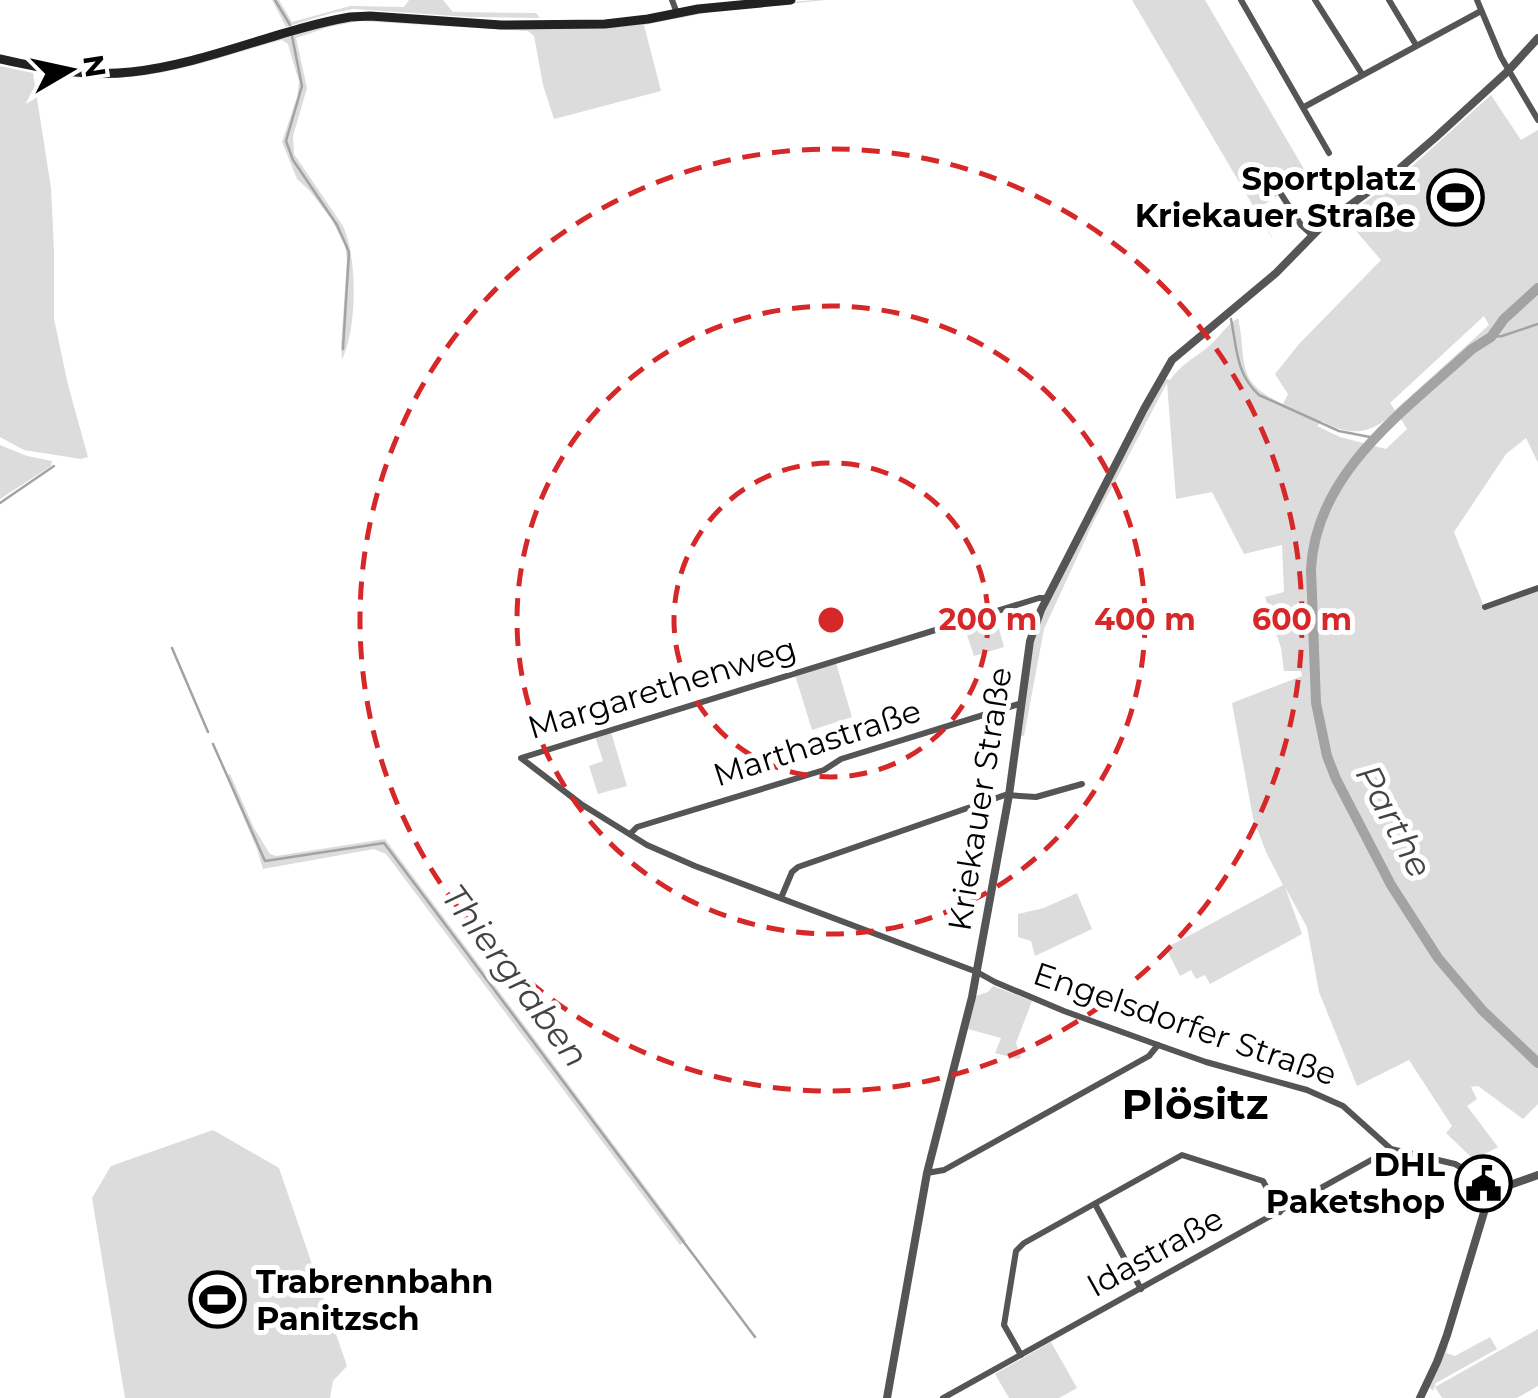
<svg xmlns="http://www.w3.org/2000/svg" width="1538" height="1398" viewBox="0 0 1538 1398" font-family="Montserrat,sans-serif">
<style>
.green{fill:#dcdcdc;fill-rule:evenodd}
.lines{fill:none;stroke-linecap:round;stroke-linejoin:round}
.stream{stroke:#a3a3a3;stroke-width:2.5}
.river{stroke:#a3a3a3;stroke-width:10}
.minor{stroke:#555;stroke-width:6}
.tertiary{stroke:#555;stroke-width:8}
.secondary{stroke:#222;stroke-width:9}
.ring{fill:none;stroke:#d62828;stroke-width:5;stroke-dasharray:18 12}
.labels{text-anchor:middle;stroke-width:10;stroke-linejoin:round;paint-order:stroke}
.poi-label{font-size:32px;font-weight:bold;fill:#000;stroke:#fff;text-anchor:end}
.street-label{font-size:32px;fill:#000;stroke:#fff}
.water-label{font-size:35px;font-style:italic;fill:#444;stroke:#fff}
.district-label{font-size:42px;font-weight:bold;fill:#000;stroke:#fff}
.centre{fill:#d62828;stroke:#fff;stroke-width:5}
.ring-label{font-size:30px;text-anchor:middle;font-weight:bold;fill:#d62828;stroke:#fff;stroke-width:10;stroke-linejoin:round;paint-order:stroke}
</style>
<rect width="100%" height="100%" fill="#fff"/>
<g class="green">
<polygon points="272,0 279,0 292,22 350,6 404,7 409,0 443,0 453,12 536,13 540,18 469,17 354,9 332,13 286,27"/>
<path d="M813,0H826L711,12L644,25L661,91L554,119L543,85L534,36L528,31L359,21L329,27L296,38L307,88L293,136L294,154L343,226C358,259 357,328 342,360L341,346L347,260L345,246L332,220L310,191L297,179L282,142L297,97L299,82L288,44L282,40C232,53 181,73 129,77C100,80 72,77 43,74L41,70L105,76L359,19L533,28Z"/>
<polygon points="1132,0 1205,0 1304,169 1279,184 1283,192 1257,209 1275,243"/>
<polygon points="0,66 33,73 51,188 54,250 54,319 68,385 88,457 81,459 24,450 0,437"/>
<path d="M1491,95L1521,140L1538,130V463L1526,438L1506,454L1454,532L1485,609L1538,591V1104L1523,1119L1478,1086L1471,1087L1477,1099L1467,1106L1498,1147L1477,1158L1476,1167L1470,1164L1471,1157L1446,1133L1452,1126L1409,1060L1357,1086L1319,992L1307,927L1285,887L1302,934L1210,984L1205,975L1196,979L1191,970L1180,976L1166,948L1283,885L1266,852L1253,818L1232,703L1302,676L1301,671H1284L1281,648L1265,597L1284,592L1282,545L1244,554L1212,492L1176,499L1167,383L1092,525L1044,629L1024,736L1019,735L1036,627L1164,378L1170,380C1181,365 1194,358 1208,347C1219,338 1226,325 1238,318C1248,362 1233,381 1283,404L1288,394L1275,374L1299,344L1381,260L1344,217L1400,177ZM1484,316L1489,325L1395,410L1390,403ZM1396,411L1407,429L1386,449L1340,437L1317,426L1322,421C1351,437 1371,435 1396,411Z"/>
<polygon points="0,445 27,456 52,461 51,466 0,499"/>
<polygon points="995,614 1004,647 974,656 963,623"/>
<polygon points="836,663 852,717 812,730 795,675"/>
<polygon points="611,732 627,786 598,794 589,766 603,761 595,736"/>
<polygon points="230,774 254,828 270,854 276,856 385,839 686,1241 680,1245 386,854 374,849 263,869 257,849 226,776"/>
<polygon points="1077,893 1092,929 1035,956 1031,941 1018,937 1018,914 1044,908"/>
<polygon points="993,986 1032,1001 1016,1043 1021,1057 1018,1059 995,1053 1001,1038 968,1029 976,996 988,992"/>
<polygon points="213,1130 279,1168 347,1366 333,1381 330,1398 125,1398 92,1198 111,1166"/>
<polygon points="1538,1329 1538,1386 1517,1398 1442,1398 1435,1387"/>
<polygon points="1490,1337 1497,1349 1436,1383 1433,1391 1428,1386 1445,1346 1448,1346 1446,1353 1455,1356"/>
<polygon points="1051,1342 1077,1388 1059,1398 1009,1398 995,1374"/>
</g>
<g class="lines">
<g class="stream">
<polyline points="275,0 290,25"/>
<polyline points="292,36 302,86 286,141 293,160 337,225 349,252 343,349"/>
<path d="M1231,319C1237,349 1236,374 1259,395L1339,431L1375,438"/>
<polyline points="1491,337 1502,336 1538,324"/>
<polyline points="0,503 54,466"/>
<polyline points="172,648 208,732"/>
<polyline points="213,744 265,861 384,843 755,1337"/>
</g>
<path class="river" d="M1538,288L1504,319L1491,337L1472,349C1406,410 1316,471 1311,569L1316,703L1327,756L1336,779L1391,885L1438,958L1483,1011L1538,1063"/>
<g class="minor">
<polyline points="672,0 677,13"/>
<polyline points="1241,0 1329,153"/>
<polyline points="1315,0 1362,74"/>
<polyline points="1389,0 1416,45"/>
<polyline points="1477,0 1501,57 1538,120"/>
<polyline points="1304,107 1481,11"/>
<polyline points="1281,194 1301,225 1312,235"/>
<polyline points="1047,598 1039,598 521,758 581,804 647,845 695,866 977,972 995,982 1064,1011 1158,1045 1206,1062 1307,1090 1343,1106 1391,1149 1455,1164 1502,1190"/>
<polyline points="1485,607 1538,588"/>
<polyline points="630,834 637,827 824,770 841,759 1022,703"/>
<polyline points="781,898 792,872 798,867 1005,795 1036,797 1082,784"/>
<polyline points="927,1173 944,1170 1149,1056 1158,1045"/>
<polyline points="1095,1204 1141,1289"/>
<polyline points="1021,1355 1004,1325 1016,1251 1024,1243 1182,1155 1263,1181 1280,1212"/>
<polyline points="943,1398 1391,1149"/>
</g>
<g class="tertiary">
<polyline points="887,1398 927,1173 972,997 1009,795 1030,641 1041,610 1144,409 1172,360 1276,273 1322,226 1399,169 1436,137 1508,71 1538,38"/>
<polyline points="1420,1398 1437,1362 1447,1335 1485,1209 1507,1186 1538,1175"/>
</g>
<path class="secondary" d="M0,59C44,69 86,77 131,72C206,64 276,30 350,17L370,16L501,25L605,24L648,19L698,9L791,0"/>
</g>
<g class="ring">
<circle cx="831" cy="620" r="157"/>
<circle cx="831" cy="620" r="314"/>
<circle cx="831" cy="620" r="471"/>
</g>
<defs>
<symbol id="stadium-ring" viewBox="-11 -11 22 22"><circle r="9.5" fill="#fff" stroke="#000" stroke-width="1.5"/><path d="M0-5a6.5 5 0 1 0 0 10a6.5 5 0 1 0 0-10ZM-3.5-1.8h7v3.6h-7Z" fill="#000"/></symbol>
<symbol id="civic-ring" viewBox="-11 -11 22 22"><circle r="9.5" fill="#fff" stroke="#000" stroke-width="1.5"/><path d="M-.6-6.5H3V-4.5H.6V-3L4-1V1h2V6H-6V1h2V-1L-.6-3ZM-1.2 2.5V6h2.4V2.5Z" fill="#000"/></symbol>
</defs>
<g fill-rule="evenodd">
<use href="#stadium-ring" x="1424" y="166" width="63" height="63"/>
<use href="#civic-ring" x="1452" y="1152" width="63" height="63"/>
<use href="#stadium-ring" x="186" y="1268" width="63" height="63"/>
</g>
<g class="labels">
<g class="poi-label">
<text x="1416" y="190">Sportplatz<tspan x="1416" dy="37">Kriekauer Straße</tspan></text>
<text x="1445" y="1176">DHL<tspan x="1445" dy="37">Paketshop</tspan></text>
<text x="256" y="1293" text-anchor="start">Trabrennbahn<tspan x="256" dy="37">Panitzsch</tspan></text>
</g>
<g class="street-label">
<text transform="translate(662 688) rotate(-17)" y="11">Margarethenweg</text>
<text transform="translate(817 743) rotate(-18)" y="11">Marthastraße</text>
<text transform="translate(980 799) rotate(-81)" y="11">Kriekauer Straße</text>
<text transform="translate(1185 1024) rotate(19)" y="11">Engelsdorfer Straße</text>
<text transform="translate(1155 1252) rotate(-29)" y="11">Idastraße</text>
</g>
<g class="water-label">
<text transform="translate(1394 821) rotate(62)" y="12">Parthe</text>
<text transform="translate(515 976) rotate(53)" y="12">Thiergraben</text>
</g>
<g class="district-label">
<text x="1195" y="1119">Plösitz</text>
</g>
</g>
<circle cx="831" cy="620" r="15" class="centre"/>
<g class="ring-label">
<text x="988" y="630">200 m</text>
<text x="1145" y="630">400 m</text>
<text x="1302" y="630">600 m</text>
</g>
<g transform="translate(70 70) rotate(81)" stroke="#ffffff" stroke-width="8" paint-order="stroke">
<path d="M0-8L18 38L0 25L-18 38Z" fill="#000000"/>
<text y="-15" font-size="28" font-weight="bold" text-anchor="middle" fill="#000000">N</text>
</g>
</svg>
